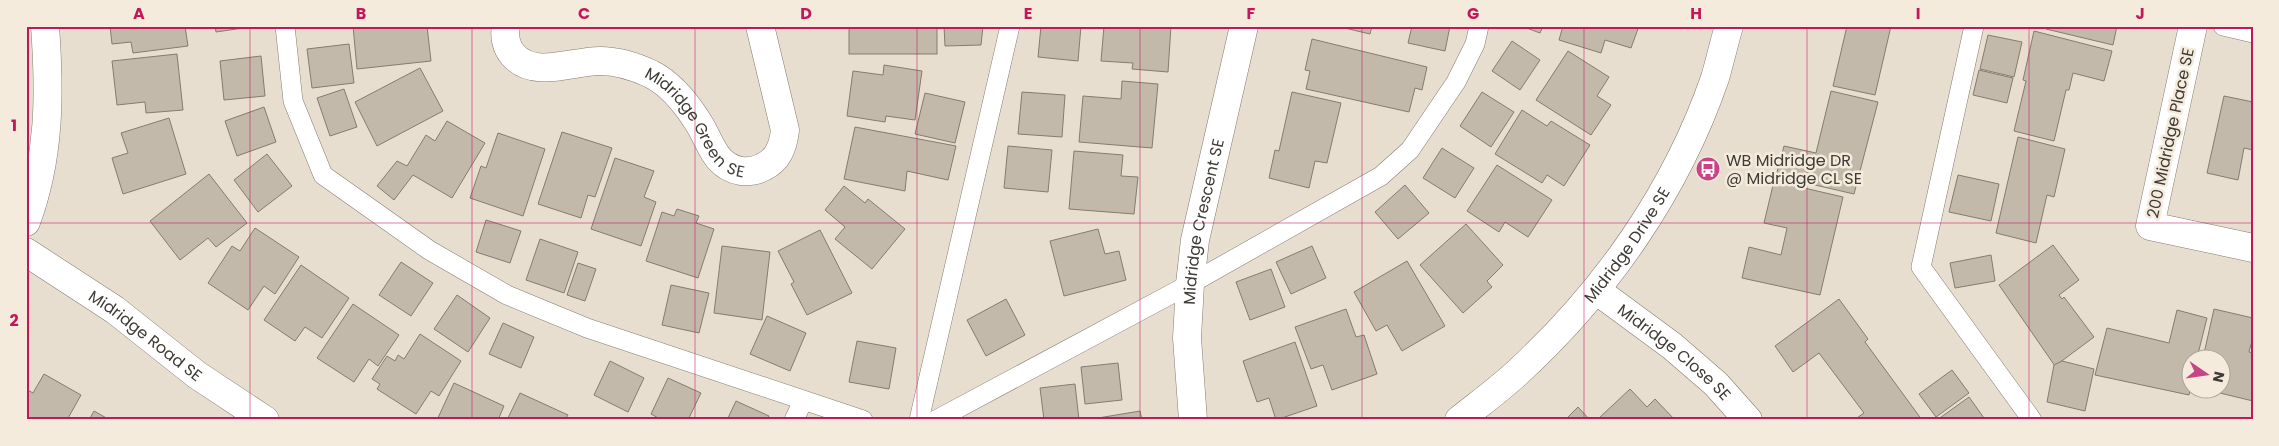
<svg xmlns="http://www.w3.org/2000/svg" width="2279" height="446" viewBox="0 0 2279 446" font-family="Poppins,sans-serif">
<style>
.building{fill:#c2b9ab;stroke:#847c6f}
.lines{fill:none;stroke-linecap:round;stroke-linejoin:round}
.service-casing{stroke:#857c70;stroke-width:20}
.minor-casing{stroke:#857c70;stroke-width:29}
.service{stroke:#fff;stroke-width:19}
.minor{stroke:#fff;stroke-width:28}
.grid{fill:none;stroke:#c2185b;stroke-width:1;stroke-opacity:0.55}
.labels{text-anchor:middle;stroke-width:5;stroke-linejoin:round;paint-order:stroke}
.street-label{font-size:16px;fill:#3f3b36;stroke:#f5ebdd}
.poi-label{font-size:16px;fill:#3f3b36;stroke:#f5ebdd;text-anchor:start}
.neatline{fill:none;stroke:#c2185b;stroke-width:2}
.grid-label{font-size:16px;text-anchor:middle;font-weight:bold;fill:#c2185b}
</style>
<rect width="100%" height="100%" fill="#e8ded0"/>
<g class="building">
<polygon points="110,26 185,26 188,46 133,53 131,42 112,44"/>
<polygon points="215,26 257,26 216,32"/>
<polygon points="353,26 427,26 431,61 357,69"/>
<rect x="849" y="26" width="88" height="28"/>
<polygon points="944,26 983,26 981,45 945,46"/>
<polygon points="1041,26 1081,26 1078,61 1038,57"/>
<polygon points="1104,26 1171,26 1168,72 1132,69 1133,63 1101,61"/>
<polygon points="1336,26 1372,26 1370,34"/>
<polygon points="1412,26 1450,26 1445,51 1408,43"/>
<polygon points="1521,26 1543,26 1540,33"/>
<polygon points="1563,26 1639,26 1631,48 1605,40 1601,53 1559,40"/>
<polygon points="1847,26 1891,26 1875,95 1833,86"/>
<polygon points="2047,26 2117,26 2113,45 2046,29"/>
<polygon points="2034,31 2112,51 2104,81 2073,73 2069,90 2066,90 2054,141 2014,131 2026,81 2023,80"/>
<polygon points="1988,35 2022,42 2014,77 1980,69"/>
<polygon points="1312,39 1427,67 1422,90 1415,88 1409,112 1306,89 1310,71 1305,70"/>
<polygon points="1512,41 1540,60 1520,90 1492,71"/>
<polygon points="349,44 354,83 312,88 307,49"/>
<polygon points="1568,51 1609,77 1597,96 1611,105 1591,135 1536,100"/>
<polygon points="177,54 183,110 146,113 145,102 117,105 112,61"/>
<polygon points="261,56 265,96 224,100 220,61"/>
<polygon points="884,65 922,71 915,120 886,116 885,122 847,116 853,71 883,75"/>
<polygon points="420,68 443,111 377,146 355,102"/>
<polygon points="1979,70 2013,78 2007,103 1973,95"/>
<polygon points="1122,81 1158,84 1152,148 1079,142 1083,96 1121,99"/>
<polygon points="344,89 357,127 330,136 317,98"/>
<polygon points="1831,91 1878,102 1854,194 1776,176 1784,146 1816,153"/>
<polygon points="1022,92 1065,95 1062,137 1018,134"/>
<polygon points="1292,92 1341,103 1327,163 1315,161 1309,188 1269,178 1275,150 1279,151"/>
<polygon points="1482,92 1514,112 1491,147 1460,126"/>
<polygon points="925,93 965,102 955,143 915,134"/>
<polygon points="2224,96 2253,102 2253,150 2244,148 2238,180 2207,173"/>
<polygon points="264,107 276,142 237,156 225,121"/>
<polygon points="1522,110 1547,126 1551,121 1590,145 1564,186 1547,175 1542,183 1495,154"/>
<polygon points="169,118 186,174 123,194 112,158 128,153 121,133"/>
<polygon points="447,121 485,143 452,198 413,175 394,200 377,186 397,161 407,166 426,135 435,141"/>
<polygon points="855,127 956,146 948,180 907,171 905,191 844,179"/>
<polygon points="562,132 612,148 595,197 588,195 581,218 538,204"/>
<polygon points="498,133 545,149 523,216 470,198 481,166 486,168"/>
<polygon points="2018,137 2065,149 2054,197 2047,195 2036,243 1996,233"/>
<polygon points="1008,146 1052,150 1048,192 1004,188"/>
<polygon points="1442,148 1474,168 1455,198 1423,178"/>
<polygon points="1074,151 1123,155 1121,176 1138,177 1134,214 1069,209"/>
<polygon points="267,154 292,186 258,212 234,180"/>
<polygon points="615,158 654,171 644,197 656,202 641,246 591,229"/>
<polygon points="1497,165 1552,200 1528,237 1505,222 1499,232 1467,211"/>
<polygon points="209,174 247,223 216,247 208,238 180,260 150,221"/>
<polygon points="1958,175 1999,184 1991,221 1949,212"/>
<polygon points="1774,181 1843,197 1820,295 1742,278 1749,247 1781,255 1787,228 1764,223"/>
<polygon points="1405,185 1429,213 1398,239 1375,212"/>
<polygon points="844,186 865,203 868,199 905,229 872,269 835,239 845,227 825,210"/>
<polygon points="677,209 699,216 696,223 714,229 698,278 646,261 662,212 674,216"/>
<polygon points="486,220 521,231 510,263 476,252"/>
<polygon points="1466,224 1503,265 1487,281 1492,287 1463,313 1420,265"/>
<polygon points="255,228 299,257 275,294 264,286 248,310 208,283 232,246 240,251"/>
<polygon points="1098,229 1105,254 1119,251 1126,280 1064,296 1050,241"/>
<polygon points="820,230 852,293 807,315 791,284 794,282 778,251"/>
<polygon points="540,239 578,252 564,293 526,280"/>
<polygon points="2053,245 2079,280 2059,295 2062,299 2064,297 2094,337 2055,366 1999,285"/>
<polygon points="722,246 770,252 762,320 714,313"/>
<polygon points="1312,246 1326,278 1291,294 1276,262"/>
<polygon points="1991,255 1995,281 1955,288 1950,263"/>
<polygon points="1407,261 1445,326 1402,351 1387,325 1376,331 1354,292"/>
<polygon points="401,262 433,283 411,316 379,295"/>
<polygon points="578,263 596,269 585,301 567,295"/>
<polygon points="301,265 349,298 322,338 305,327 295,341 264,320"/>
<polygon points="1271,269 1285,307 1250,320 1236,282"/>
<polygon points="671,285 709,293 699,333 662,325"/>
<polygon points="457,295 490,318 468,352 434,329"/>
<polygon points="1006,299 1025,335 986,356 967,320"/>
<polygon points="1839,299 1868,339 1865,342 1922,420 1854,420 1864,413 1819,353 1793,372 1775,346"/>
<polygon points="353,304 399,335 378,366 369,359 354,382 317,358"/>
<polygon points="1346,309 1356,337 1364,335 1377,374 1332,390 1323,365 1311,369 1295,327"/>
<polygon points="2214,309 2253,318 2253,337 2249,352 2253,353 2253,401 2199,388 2222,388 2222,358 2203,358"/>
<polygon points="2177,310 2207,318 2197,358 2192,358 2192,383 2189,395 2095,375 2107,328 2169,343"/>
<polygon points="767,316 806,333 790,371 750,354"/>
<polygon points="503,323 534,337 521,368 489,354"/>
<polygon points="420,334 461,361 439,396 431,391 416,414 377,389 380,384 372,379 387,356 395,361 398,355 404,359"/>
<polygon points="857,341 896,348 889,389 849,382"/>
<polygon points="1295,342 1317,406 1276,420 1269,398 1257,402 1243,361"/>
<polygon points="610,361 644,378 628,412 594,395"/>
<polygon points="2062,361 2094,369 2085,411 2047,402 2054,365"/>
<polygon points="1118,363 1122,400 1085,404 1081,367"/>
<polygon points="1952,370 1969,393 1936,417 1919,394"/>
<polygon points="44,374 81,395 67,420 26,420 26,389 33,393"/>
<polygon points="668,378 701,393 688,420 662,420 651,414"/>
<polygon points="454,383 504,406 498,420 437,420"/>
<polygon points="1075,384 1079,420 1044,420 1040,388"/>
<polygon points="1630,389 1647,407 1655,399 1675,420 1598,419"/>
<polygon points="520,393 568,415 565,420 507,420"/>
<polygon points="1969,397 1984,418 1937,420"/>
<polygon points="736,401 769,416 767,420 727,420"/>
<polygon points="1578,407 1590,420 1565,420"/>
<polygon points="94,411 110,420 89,420"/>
<polygon points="1140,411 1142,420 1092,420 1092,419"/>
</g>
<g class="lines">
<defs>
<g id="service">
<polyline points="285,26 293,101 323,175 429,250 507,295 587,328 863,420"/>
<polyline points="1974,26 1921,267 2032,420"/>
<polyline points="2223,26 2253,33"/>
<polyline points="794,420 803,401"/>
<polyline points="919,420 1010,26"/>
<polyline points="936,420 1190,284 1381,176 1410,150 1456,82 1475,44 1479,26"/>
</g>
<g id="minor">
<path id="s1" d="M506,26C504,36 506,47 513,55C534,79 572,61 600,61C618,61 634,66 651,74C671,84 686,103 698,122C711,142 714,166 741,171C749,172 756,171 763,167C778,160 783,147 785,130L760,26"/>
<polyline points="2193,26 2150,226 2253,248"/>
<path d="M26,222C50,157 50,94 45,26"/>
<path id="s2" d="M26,252L115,310L197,375L265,420"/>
<path id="s3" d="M1596,290L1672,346L1716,384L1748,420"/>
<path id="s4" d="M1193,420L1187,338L1190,284L1195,240L1244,26"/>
<path id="s5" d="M1459,420C1479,404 1500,389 1518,372C1606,291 1676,191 1715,78C1720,61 1724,43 1729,26"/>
</g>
</defs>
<use href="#service" class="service-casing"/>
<use href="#minor" class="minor-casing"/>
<use href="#service" class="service"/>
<use href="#minor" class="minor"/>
</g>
<path class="grid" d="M250,26V420M472,26V420M695,26V420M917,26V420M1140,26V420M1362,26V420M1584,26V420M1807,26V420M2029,26V420M26,223H2253"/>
<defs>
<symbol id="bus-disc" viewBox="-11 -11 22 22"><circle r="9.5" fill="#c94487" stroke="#f5ebdd"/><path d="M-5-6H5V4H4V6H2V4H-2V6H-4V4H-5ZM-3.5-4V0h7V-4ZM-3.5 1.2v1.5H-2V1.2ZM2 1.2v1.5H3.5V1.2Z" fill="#fff"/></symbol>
</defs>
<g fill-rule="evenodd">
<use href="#bus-disc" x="1694" y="155" width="28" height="28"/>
</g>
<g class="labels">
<g class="street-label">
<text dy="6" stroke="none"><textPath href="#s1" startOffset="242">Midridge Green SE</textPath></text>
<text transform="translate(2170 133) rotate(-78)" y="6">200 Midridge Place SE</text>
<text dy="6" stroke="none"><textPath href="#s4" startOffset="200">Midridge Crescent SE</textPath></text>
<text dy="6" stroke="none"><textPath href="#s5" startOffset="244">Midridge Drive SE</textPath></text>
<text dy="6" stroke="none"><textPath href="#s2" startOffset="146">Midridge Road SE</textPath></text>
<text dy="6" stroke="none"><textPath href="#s3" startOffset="100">Midridge Close SE</textPath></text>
</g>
<g class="poi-label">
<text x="1726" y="166">WB Midridge DR<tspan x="1726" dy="18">@ Midridge CL SE</tspan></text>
</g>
</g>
<rect width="2279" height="446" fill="none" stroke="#f5ebdd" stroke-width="55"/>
<g transform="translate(2206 374) rotate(103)"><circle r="24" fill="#f5ebdd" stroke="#aca59a"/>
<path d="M0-4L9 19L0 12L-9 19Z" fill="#c94487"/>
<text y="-8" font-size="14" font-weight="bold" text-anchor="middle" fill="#3f3b36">N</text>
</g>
<rect x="28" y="28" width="2224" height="390" class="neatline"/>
<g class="grid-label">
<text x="139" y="19">A</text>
<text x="361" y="19">B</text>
<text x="584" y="19">C</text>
<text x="806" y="19">D</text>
<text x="1028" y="19">E</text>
<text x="1251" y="19">F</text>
<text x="1473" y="19">G</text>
<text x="1696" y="19">H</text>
<text x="1918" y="19">I</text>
<text x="2140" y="19">J</text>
<text x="14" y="131">1</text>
<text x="14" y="326">2</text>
</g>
</svg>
